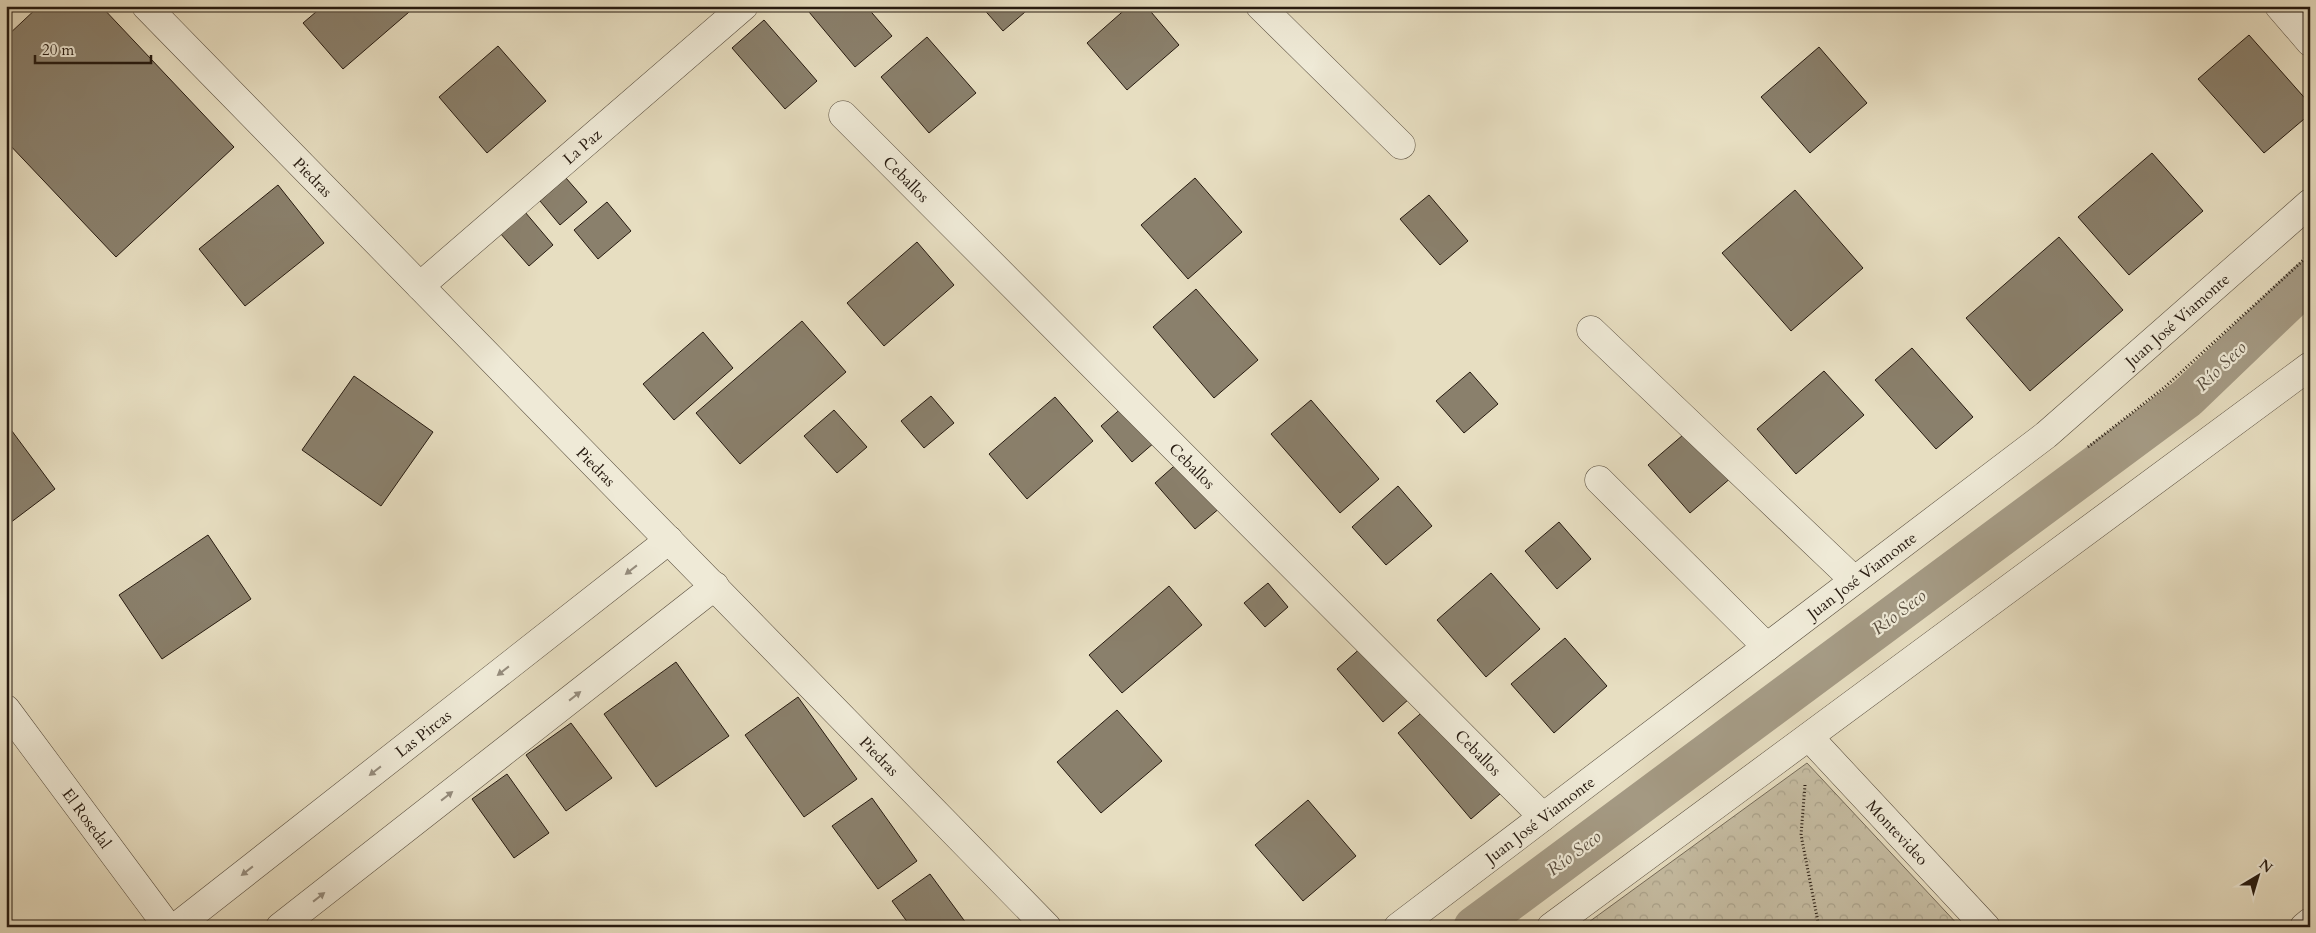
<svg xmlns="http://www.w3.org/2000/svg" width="2316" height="933" viewBox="0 0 2316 933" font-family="Cardo,serif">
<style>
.park{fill:url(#park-crowns);stroke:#766c5a}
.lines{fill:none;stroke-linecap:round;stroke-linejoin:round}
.canal{stroke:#a59b85;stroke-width:41}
.building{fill:#8a806c;stroke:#261a10}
.minor-casing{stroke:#564b3c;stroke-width:29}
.path{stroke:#261a10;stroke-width:3;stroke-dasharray:1 2.5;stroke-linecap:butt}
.minor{stroke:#efead7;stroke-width:28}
.oneway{fill:#958c7d}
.labels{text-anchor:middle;stroke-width:4.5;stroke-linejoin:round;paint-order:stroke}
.street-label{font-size:16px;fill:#261a10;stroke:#efead7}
.water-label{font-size:18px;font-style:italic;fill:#594e3f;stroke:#efead7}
</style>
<defs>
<pattern id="park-crowns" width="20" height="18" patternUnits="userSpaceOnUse" patternTransform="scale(1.25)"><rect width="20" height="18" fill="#c6bda3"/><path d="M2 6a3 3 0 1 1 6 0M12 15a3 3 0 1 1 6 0" fill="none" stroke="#aaa28b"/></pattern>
</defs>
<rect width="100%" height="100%" fill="#e7dec1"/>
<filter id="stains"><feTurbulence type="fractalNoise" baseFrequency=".004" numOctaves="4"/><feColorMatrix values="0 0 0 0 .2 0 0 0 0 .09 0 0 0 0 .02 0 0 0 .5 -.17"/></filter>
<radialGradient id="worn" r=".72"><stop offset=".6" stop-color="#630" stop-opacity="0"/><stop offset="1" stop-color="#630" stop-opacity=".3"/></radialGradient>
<polygon class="park" points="1807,763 1960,927 1582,927"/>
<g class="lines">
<polyline class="canal" points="1474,927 2187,398 2310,280"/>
</g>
<g class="building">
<polygon points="39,6 101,6 234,147 116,257 6,141 6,37"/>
<polygon points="323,6 416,6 343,69 303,23"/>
<polygon points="804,6 866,6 892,36 855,67"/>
<polygon points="981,6 1032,6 1003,31"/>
<polygon points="1129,6 1146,6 1179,45 1127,90 1087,43"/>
<polygon points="764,20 817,81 785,109 732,48"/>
<polygon points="2249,35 2310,104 2310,114 2264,153 2198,79"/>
<polygon points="927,37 976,93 929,133 881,77"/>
<polygon points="498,46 546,101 487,153 439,97"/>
<polygon points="1819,47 1867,103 1810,153 1761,97"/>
<polygon points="2152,153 2203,211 2129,275 2078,217"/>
<polygon points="566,178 587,202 560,225 540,201"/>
<polygon points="1195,178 1242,232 1188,279 1141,225"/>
<polygon points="278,185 324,243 245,306 199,249"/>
<polygon points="1795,190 1863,268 1791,331 1722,253"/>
<polygon points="1429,195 1468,241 1440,265 1400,219"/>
<polygon points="607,202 631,231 598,259 574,230"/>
<polygon points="525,212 553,245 529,266 500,233"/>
<polygon points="2059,237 2123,310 2030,391 1966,318"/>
<polygon points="917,242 954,285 884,346 847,303"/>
<polygon points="1196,289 1258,360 1214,398 1153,327"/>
<polygon points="802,321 846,372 740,464 696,413"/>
<polygon points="703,332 733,368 674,420 643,384"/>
<polygon points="1912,348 1973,417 1936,449 1875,380"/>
<polygon points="1824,371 1864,415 1796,474 1757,429"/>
<polygon points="1470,372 1498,404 1464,433 1436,401"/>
<polygon points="354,376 433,432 381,506 302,450"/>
<polygon points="931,396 954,423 924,448 901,421"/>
<polygon points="1055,397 1093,441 1027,499 989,454"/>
<polygon points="1311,400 1379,479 1340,513 1271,434"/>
<polygon points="1124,406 1155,442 1132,462 1101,426"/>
<polygon points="834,410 867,447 837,473 804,436"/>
<polygon points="6,423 55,489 6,526"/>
<polygon points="1690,429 1732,477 1690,513 1648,465"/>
<polygon points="1181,460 1221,507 1195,529 1155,483"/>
<polygon points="1398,486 1432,526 1386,565 1352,527"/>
<polygon points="1559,522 1591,559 1557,589 1525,551"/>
<polygon points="208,535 251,599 162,659 119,595"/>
<polygon points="1491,573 1540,629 1486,677 1437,620"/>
<polygon points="1268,583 1288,607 1265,627 1244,603"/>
<polygon points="1169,586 1202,625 1122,693 1089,655"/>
<polygon points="1565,638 1607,686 1554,733 1511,684"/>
<polygon points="1363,646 1409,699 1383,722 1337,669"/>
<polygon points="676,662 729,736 656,787 604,714"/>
<polygon points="798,697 857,779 804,817 745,735"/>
<polygon points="1426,709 1500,794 1471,819 1398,733"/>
<polygon points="1117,710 1162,761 1101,813 1057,762"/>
<polygon points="571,723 612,778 566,811 526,755"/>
<polygon points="507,774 549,833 514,858 472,799"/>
<polygon points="872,798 917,861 878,889 832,826"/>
<polygon points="1308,800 1356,856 1303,901 1255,845"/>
<polygon points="930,874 969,927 911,927 892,901"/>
</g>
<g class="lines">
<defs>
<g id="minor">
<path id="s1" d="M146,6L1047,927"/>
<polyline points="1260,6 1401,145"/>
<polyline points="2279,6 2310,42"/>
<path id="s2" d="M843,115L1543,817"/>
<path id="s3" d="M420,286L744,6"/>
<polyline points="1591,330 1854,580"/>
<polyline points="1599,480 1767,647"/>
<path id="s4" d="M6,709L168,927"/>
<path id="s5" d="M1809,737L1986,927"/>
<path id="s6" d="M176,927L669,540"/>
<polyline points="280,927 715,586"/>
<path id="s7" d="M1398,927L2046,435L2310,203"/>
<polyline points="1551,927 2310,366"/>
<polyline points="2304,927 2310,922"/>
</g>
</defs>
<use href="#minor" class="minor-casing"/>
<g class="path">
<polyline points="2088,447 2165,387 2310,254"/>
<polyline points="1805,785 1801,835 1819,927"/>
</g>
<use href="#minor" class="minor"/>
</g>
<defs><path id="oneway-solid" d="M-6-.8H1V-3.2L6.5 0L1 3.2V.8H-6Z" transform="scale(1.25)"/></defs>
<g class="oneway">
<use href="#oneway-solid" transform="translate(631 570) rotate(142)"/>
<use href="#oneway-solid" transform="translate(503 671) rotate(142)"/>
<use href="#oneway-solid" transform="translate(575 696) rotate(-38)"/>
<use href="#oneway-solid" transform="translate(375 771) rotate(142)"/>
<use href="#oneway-solid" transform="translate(447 796) rotate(-38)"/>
<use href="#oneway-solid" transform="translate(247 871) rotate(142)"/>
<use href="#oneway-solid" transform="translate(319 897) rotate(-38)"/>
</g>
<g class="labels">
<g class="street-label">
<text dy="6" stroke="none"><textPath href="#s3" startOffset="214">La Paz</textPath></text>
<text dy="6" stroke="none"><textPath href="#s1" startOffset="239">Piedras</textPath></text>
<text dy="6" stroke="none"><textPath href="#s2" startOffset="90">Ceballos</textPath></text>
<text dy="6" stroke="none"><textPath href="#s7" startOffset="988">Juan José Viamonte</textPath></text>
<text dy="6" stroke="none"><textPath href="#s1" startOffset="644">Piedras</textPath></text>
<text dy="6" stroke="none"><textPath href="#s2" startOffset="495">Ceballos</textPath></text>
<text dy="6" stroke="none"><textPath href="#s7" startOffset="582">Juan José Viamonte</textPath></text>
<text dy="6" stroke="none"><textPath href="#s6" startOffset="314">Las Pircas</textPath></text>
<text dy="6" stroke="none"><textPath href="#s2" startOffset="900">Ceballos</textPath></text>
<text dy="6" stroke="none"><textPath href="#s1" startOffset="1049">Piedras</textPath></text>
<text dy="6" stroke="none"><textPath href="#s4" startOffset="136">El Rosedal</textPath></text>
<text dy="6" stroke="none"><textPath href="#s7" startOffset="178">Juan José Viamonte</textPath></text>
<text dy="6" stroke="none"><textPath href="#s5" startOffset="130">Montevideo</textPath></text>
</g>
<g class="water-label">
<text transform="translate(2221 366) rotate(-44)" y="6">Río Seco</text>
<text transform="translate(1899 612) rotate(-37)" y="6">Río Seco</text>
<text transform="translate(1574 853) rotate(-37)" y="6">Río Seco</text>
</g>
</g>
<rect width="2316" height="933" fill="none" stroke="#e7dec1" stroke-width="25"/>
<rect x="8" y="8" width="2301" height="918" fill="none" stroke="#261a10" stroke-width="2.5"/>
<rect x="12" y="12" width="2291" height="908" fill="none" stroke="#261a10"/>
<g transform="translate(2258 876) rotate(38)" stroke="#efead7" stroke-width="4" paint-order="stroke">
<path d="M0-4L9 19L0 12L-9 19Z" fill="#261a10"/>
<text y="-8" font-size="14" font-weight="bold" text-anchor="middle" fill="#261a10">N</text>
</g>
<path d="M35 55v8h116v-8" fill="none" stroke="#261a10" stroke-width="2.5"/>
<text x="42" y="55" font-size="15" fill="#261a10" stroke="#efead7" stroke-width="4" paint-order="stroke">20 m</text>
<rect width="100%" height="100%" filter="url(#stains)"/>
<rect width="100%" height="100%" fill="url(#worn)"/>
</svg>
